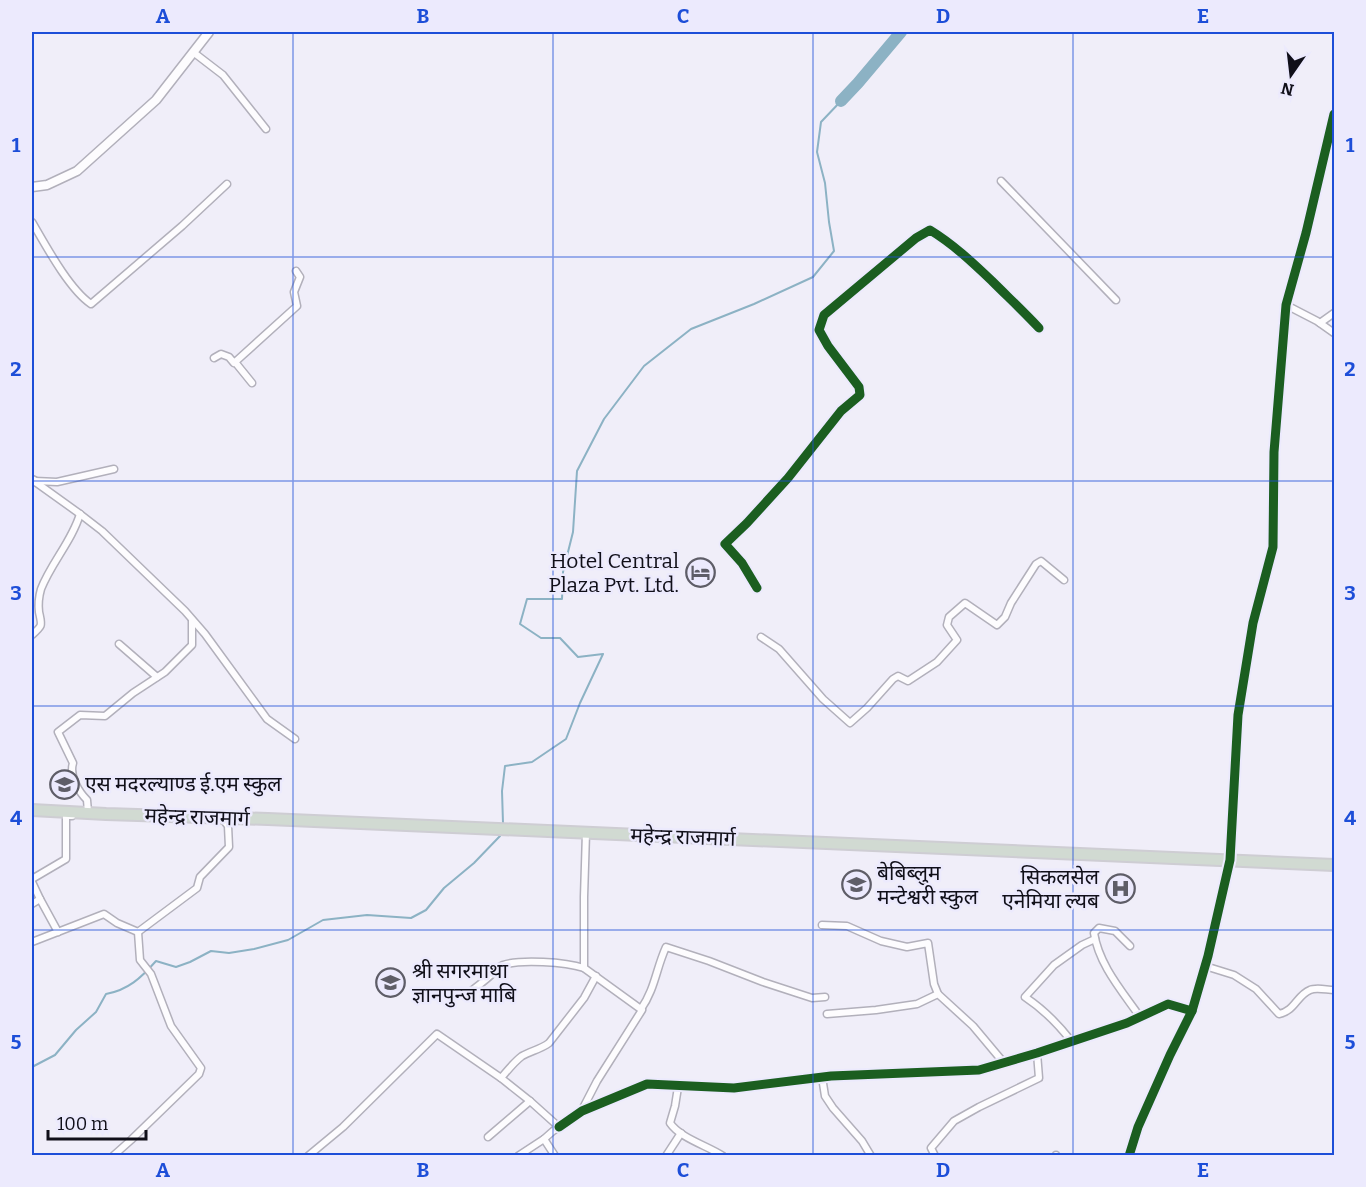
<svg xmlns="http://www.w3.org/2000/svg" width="1366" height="1187" viewBox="0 0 1366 1187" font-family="Bitter,'Noto Sans Devanagari',serif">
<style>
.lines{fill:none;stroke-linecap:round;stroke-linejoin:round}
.stream{stroke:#8cb2c4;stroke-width:2}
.river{stroke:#8cb2c4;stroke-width:12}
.street-casing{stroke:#b2b0bb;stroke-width:9}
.secondary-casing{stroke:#b2b0bb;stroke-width:11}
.highway-casing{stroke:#cecdd3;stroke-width:14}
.street{stroke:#fdfcfe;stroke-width:6}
.secondary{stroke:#fdfcfe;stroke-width:8}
.highway{stroke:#d1dad2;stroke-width:10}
.cycleway-casing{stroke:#eceafd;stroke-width:13}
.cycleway{stroke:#1b5e20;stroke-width:9}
.grid{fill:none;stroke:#1d4ed8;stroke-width:1.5;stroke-opacity:0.55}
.labels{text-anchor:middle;stroke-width:5;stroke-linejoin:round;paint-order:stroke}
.poi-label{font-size:21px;fill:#100f19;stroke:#eceafd;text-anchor:start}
.street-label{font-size:21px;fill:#100f19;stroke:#eceafd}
.neatline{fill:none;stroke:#1d4ed8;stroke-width:2}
.grid-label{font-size:20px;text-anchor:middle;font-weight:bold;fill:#1d4ed8}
</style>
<rect width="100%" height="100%" fill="#f0eef9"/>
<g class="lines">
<g class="stream">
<polyline points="502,826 503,823 502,791 505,766 532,762 566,739 580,703 603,654 578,657 560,638 541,638 520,624 527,599 562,599 563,572 573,532 577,471 604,419 644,366 691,329 754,304 813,277 834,251 829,222 825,183 817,152 821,122 841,101"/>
<path d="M32,1067L55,1055L76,1030L96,1012L106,994C128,990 141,978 156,961L176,967L190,962L211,951L229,953L254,949L288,940L323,920L367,915L411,918L426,910L444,888L474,863L500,836L501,834"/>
</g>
<polyline class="river" points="841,101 858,83 901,32"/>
<defs>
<g id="street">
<polyline points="193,52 223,75 266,129"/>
<polyline points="1001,181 1116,300"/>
<path d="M32,222C46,246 69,289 91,304L182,226L227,184"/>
<polyline points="1286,305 1317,321 1334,333"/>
<polyline points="1320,323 1334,313"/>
<polyline points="214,358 221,354 229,357 234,363 297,306 294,292 300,277 296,271"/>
<polyline points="235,362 252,383"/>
<polyline points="34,481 80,514 102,531 185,611 205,634 267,719 295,739"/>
<polyline points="35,481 57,482 114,469"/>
<path d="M757,588L742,563L725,544L747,523L788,478L841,411L860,395L859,387L828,346L819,330L824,315L916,238L930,230C953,244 972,262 992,281C1008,297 1023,311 1039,328"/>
<path d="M32,635C43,625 42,626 39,612C38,604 39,596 41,589C51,563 72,541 80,514"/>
<polyline points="761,637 779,649 823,699 850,723 867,708 893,679 898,676 908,681 937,662 957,640 947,625 949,617 965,603 997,625 1005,617 1011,603 1036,564 1041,561 1064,580"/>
<polyline points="119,644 157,677"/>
<path d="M88,812L87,800C79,792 69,776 73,763L58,732L80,715L105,716L133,693L165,672L192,645V620"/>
<polyline points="32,879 66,859 66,816 72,816"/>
<polyline points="32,882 40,899 32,904"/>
<polyline points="40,899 58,932"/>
<polyline points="822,925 847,926 881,941 907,947 928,943 934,984 938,994"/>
<polyline points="32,942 104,914 117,923 138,932 197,888 200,877 229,847 228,826 222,818"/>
<path d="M1130,946L1115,931L1099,928L1094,933C1099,965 1122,991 1140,1017"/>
<path d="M1205,966L1234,975L1256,989L1279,1014C1295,1011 1297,995 1310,990C1316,987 1327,990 1334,990"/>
<path d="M470,992C477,986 485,981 492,974C496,971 498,967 503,965C521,959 565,962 584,968"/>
<path d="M641,1009C655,989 656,969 666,947L709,961L763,982L812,998L825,997"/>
<polyline points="827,1014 876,1010 917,1004 938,994 973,1026 1004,1063"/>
<path d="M1072,1042C1059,1025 1043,1009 1025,997L1054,965L1082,945L1095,939"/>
<polyline points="822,1077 825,1096 833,1108 862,1141 871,1156"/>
<path d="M501,1078C508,1070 514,1062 522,1056C531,1051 541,1049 549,1043L584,998L596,976"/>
<path d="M678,1087L675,1106L670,1123C680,1138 708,1146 723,1156"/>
<polyline points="582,1110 597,1081 642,1010 584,968 584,897 586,833"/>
<polyline points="559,1127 582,1111 647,1084 734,1088 831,1076 979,1070 1037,1053 1127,1023 1168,1004 1192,1011"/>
<polyline points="488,1137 530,1101"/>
<polyline points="1056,1155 1056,1156"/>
<polyline points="113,1156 131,1140 199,1074 201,1068 171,1026 151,974 140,960 138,932"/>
<polyline points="308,1156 343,1127 437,1034 501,1078 530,1101 559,1127 553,1131 544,1139 555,1156"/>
<polyline points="518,1156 544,1139"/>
<polyline points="666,1156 681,1133"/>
<polyline points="935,1156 931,1148 954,1121 979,1107 1039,1078 1037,1053"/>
</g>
<g id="secondary">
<polyline points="32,187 47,185 77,171 156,100 209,32"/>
<polyline points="32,480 34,481"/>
<polyline points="1129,1156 1138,1127 1170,1055 1192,1011 1208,956 1230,860 1238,715 1253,623 1273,547 1274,452 1286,305 1306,233 1334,114"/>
</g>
<polyline id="highway" points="32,810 106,814 268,819 1334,865"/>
</defs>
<use href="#street" class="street-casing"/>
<use href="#secondary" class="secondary-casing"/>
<use href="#highway" class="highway-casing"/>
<use href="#street" class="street"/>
<use href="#secondary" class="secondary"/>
<use href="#highway" class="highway"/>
<defs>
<g id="cycleway">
<path d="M757,588L742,563L725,544L747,523L788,478L841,411L860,395L859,387L828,346L819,330L824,315L916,238L930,230C953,244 972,262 992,281C1008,297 1023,311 1039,328"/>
<polyline points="559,1127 582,1111 647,1084 734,1088 831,1076 979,1070 1037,1053 1127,1023 1168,1004 1192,1011"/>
<polyline points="1129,1156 1138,1127 1170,1055 1192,1011 1208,956 1230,860 1238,715 1253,623 1273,547 1274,452 1286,305 1306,233 1334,114"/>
</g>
</defs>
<use href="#cycleway" class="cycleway-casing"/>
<use href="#cycleway" class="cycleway"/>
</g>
<path class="grid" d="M293,32V1156M553,32V1156M813,32V1156M1073,32V1156M32,257H1334M32,481H1334M32,706H1334M32,930H1334"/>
<defs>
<symbol id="hotel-ring" viewBox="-11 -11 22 22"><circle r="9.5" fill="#eceafd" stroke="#5e5d67" stroke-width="1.5"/><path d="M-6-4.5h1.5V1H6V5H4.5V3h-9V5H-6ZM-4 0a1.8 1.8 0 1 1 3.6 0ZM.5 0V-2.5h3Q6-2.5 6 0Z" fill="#5e5d67"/></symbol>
<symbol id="school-ring" viewBox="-11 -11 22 22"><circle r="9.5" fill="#eceafd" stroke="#5e5d67" stroke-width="1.5"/><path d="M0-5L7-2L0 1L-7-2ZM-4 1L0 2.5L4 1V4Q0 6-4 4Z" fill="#5e5d67"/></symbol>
<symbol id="hospital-ring" viewBox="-11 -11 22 22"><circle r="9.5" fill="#eceafd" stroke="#5e5d67" stroke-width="1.5"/><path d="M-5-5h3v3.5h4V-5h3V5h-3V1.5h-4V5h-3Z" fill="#5e5d67"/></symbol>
</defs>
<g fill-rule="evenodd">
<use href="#hotel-ring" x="684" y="556" width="33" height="33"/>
<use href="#school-ring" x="48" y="768" width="33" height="33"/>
<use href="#school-ring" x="840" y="868" width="33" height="33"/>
<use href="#hospital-ring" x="1104" y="872" width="33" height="33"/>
<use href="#school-ring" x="374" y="966" width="33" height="33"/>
</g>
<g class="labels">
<g class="poi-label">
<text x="679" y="568" text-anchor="end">Hotel Central<tspan x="679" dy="24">Plaza Pvt. Ltd.</tspan></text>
<text x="85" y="791">एस मदरल्याण्ड ई.एम स्कुल</text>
<text x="877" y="880">बेबिब्लुम<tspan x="877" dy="24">मन्टेश्वरी स्कुल</tspan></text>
<text x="1099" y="884" text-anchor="end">सिकलसेल<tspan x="1099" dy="24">एनेमिया ल्यब</tspan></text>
<text x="412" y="978">श्री सगरमाथा<tspan x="412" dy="24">ज्ञानपुन्ज माबि</tspan></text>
</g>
<g class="street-label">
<text transform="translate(197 817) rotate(2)" y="7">महेन्द्र राजमार्ग</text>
<text transform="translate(683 837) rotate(2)" y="7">महेन्द्र राजमार्ग</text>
</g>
</g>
<rect width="1366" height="1187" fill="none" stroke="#eceafd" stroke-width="66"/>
<g transform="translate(1291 75) rotate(194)" stroke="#eceafd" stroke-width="4.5" paint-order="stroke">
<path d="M0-4.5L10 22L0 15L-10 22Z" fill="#100f19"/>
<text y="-9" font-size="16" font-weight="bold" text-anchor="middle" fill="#100f19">N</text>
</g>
<path d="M48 1130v9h98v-9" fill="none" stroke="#100f19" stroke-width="3"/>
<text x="57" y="1130" font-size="18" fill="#100f19" stroke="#eceafd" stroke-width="4.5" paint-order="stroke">100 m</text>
<rect x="33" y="33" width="1300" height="1121" class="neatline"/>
<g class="grid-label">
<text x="163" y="23">A</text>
<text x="423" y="23">B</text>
<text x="683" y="23">C</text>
<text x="943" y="23">D</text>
<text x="1203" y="23">E</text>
<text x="16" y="152">1</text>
<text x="1350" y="152">1</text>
<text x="16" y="376">2</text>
<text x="1350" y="376">2</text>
<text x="16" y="600">3</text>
<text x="1350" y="600">3</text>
<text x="16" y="825">4</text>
<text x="1350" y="825">4</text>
<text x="16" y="1049">5</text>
<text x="1350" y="1049">5</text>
<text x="163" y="1177">A</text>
<text x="423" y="1177">B</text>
<text x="683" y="1177">C</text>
<text x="943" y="1177">D</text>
<text x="1203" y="1177">E</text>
</g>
</svg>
